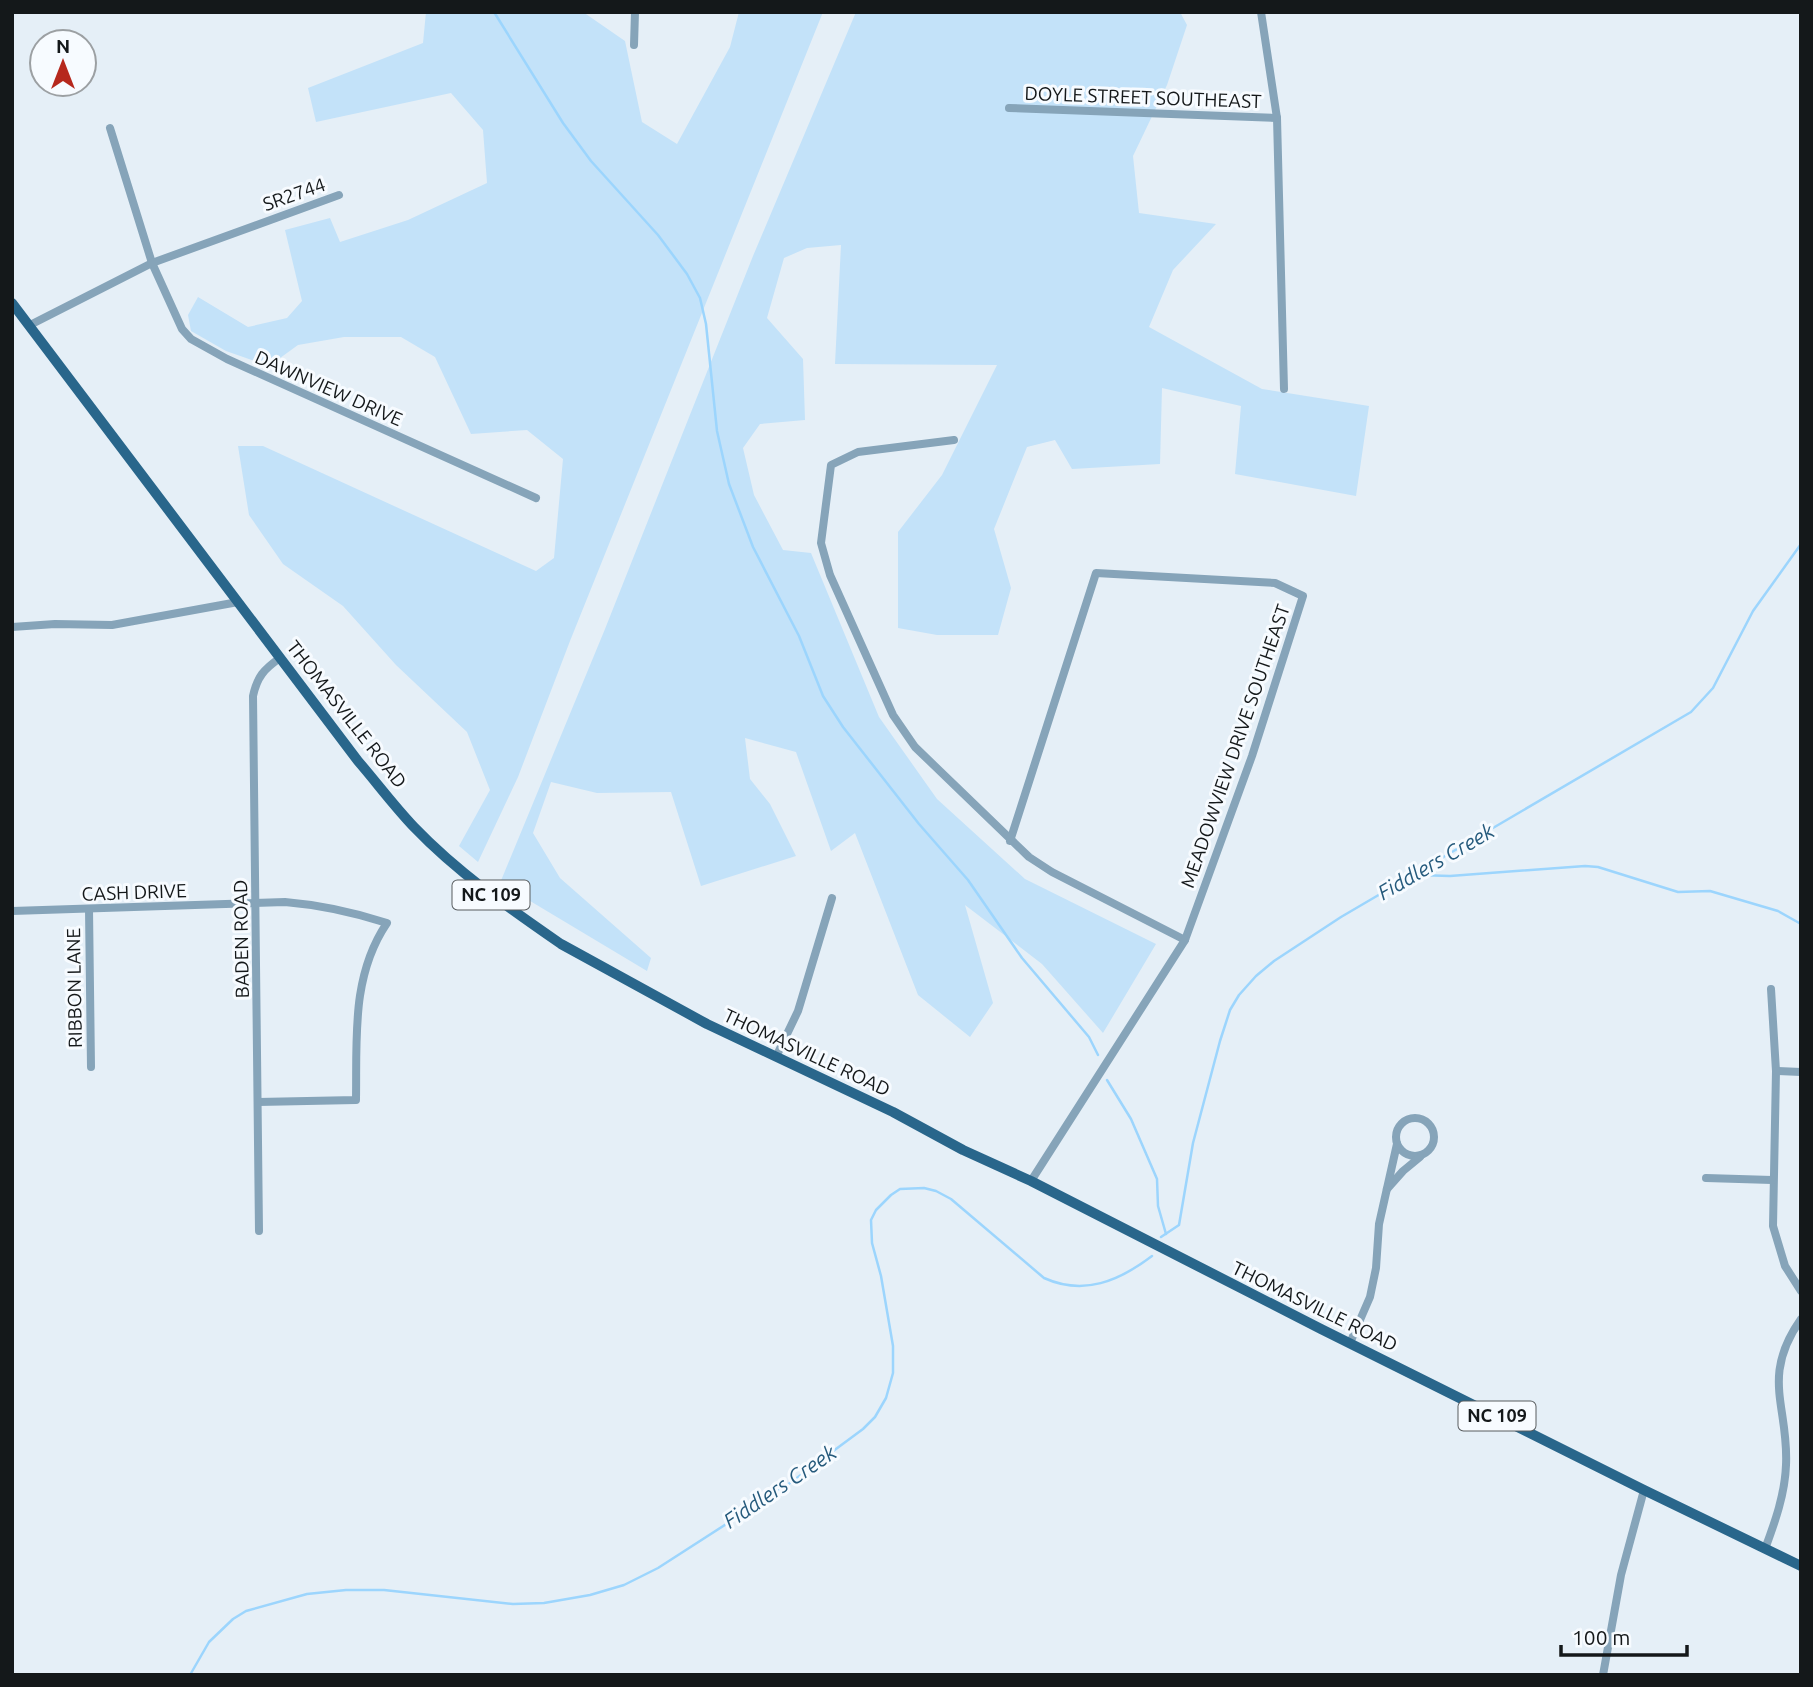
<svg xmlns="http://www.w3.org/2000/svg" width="1813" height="1687" viewBox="0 0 1813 1687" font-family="Ubuntu,sans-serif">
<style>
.green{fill:#c3e2f9}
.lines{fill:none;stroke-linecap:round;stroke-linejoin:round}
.stream{stroke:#9cd5fd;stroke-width:2.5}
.minor{stroke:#86a4b9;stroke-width:8}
.major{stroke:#29668b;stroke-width:10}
.labels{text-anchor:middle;stroke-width:6;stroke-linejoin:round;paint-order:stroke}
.shield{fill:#f7fbff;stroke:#585c5f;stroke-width:2}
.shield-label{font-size:18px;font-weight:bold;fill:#14181a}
.street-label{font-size:19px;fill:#14181a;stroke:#f7fbff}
.water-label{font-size:21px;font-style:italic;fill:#255a7c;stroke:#f7fbff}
</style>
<rect width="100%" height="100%" fill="#e5eff7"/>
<g class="green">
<polygon points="426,12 583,12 625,41 642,122 677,144 730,47 739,12 823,12 570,641 518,777 478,862 459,846 490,790 467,732 396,665 343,606 283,564 249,515 238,446 263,446 536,571 554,558 563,459 527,430 471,434 435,357 401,337 344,337 298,345 269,366 226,351 191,331 188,315 198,297 248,327 287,318 302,301 285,230 330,218 340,242 408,220 487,183 483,130 451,93 316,122 308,88 423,43"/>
<polygon points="856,12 1180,12 1187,25 1167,85 1133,156 1139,213 1216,224 1173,270 1149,327 1262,389 1369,406 1356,496 1235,474 1241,406 1162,388 1160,464 1072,469 1055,440 1027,447 994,529 1011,588 998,635 937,635 898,628 898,532 942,475 997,365 835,364 841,245 807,248 784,258 767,318 803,359 805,420 760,424 743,448 754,495 783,550 811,553 879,717 937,799 1025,879 1156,944 1103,1033 1042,964 965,905 993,1003 970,1037 918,995 855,833 831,851 796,752 745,738 750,779 770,804 796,856 701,886 671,792 597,793 551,782 533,833 560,878 651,958 647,971 500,883 605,629 753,256"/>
</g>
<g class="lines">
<g class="stream">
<polyline points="494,12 563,123 591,161 658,235 687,274 700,298 706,324 717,431 729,484 753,547 799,636 823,696 843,727 919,824 968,880 1022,958 1089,1037 1098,1055"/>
<polyline points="1417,875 1450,876 1585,866 1598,867 1678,892 1710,891 1778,911 1801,924"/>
<polyline points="1107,1080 1131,1119 1157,1179 1158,1206 1166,1234"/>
<polyline points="1161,1237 1179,1225 1193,1143 1220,1041 1230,1010 1239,995 1256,976 1274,961 1341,917 1691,712 1713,688 1753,611 1801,544"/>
<path d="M190,1675L209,1642L233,1619L246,1611L307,1594L346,1590H384L513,1604L544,1603L590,1595L624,1585L658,1568L790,1483L863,1429L875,1417L886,1398L893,1373V1346L881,1276L872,1243L871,1220L876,1210L891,1195L900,1189L924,1188L936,1191L951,1199L1044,1278C1084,1296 1119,1281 1152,1256"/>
</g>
<g class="minor">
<polyline points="1261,12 1277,118 1284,389"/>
<polyline points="634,45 635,12"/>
<polyline points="1009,108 1277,118"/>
<polyline points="110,128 152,263 182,329 191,339 227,359 536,498"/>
<polyline points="30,325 152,263 339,195"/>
<polyline points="954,440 858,452 831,465 821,543 830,575 893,715 915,747 1029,857 1052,872 1185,940"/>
<polyline points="12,627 55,624 112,625 238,602"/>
<polyline points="1010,841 1096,573 1275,583 1303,596 1252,756 1185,940 1031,1181"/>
<polyline points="89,909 91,1067"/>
<path d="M12,911L285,902C321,905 353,912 387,923C351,976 357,1039 356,1100L258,1102"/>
<polyline points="1771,989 1776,1071 1773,1226 1785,1266 1801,1291"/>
<polyline points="776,1057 798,1011 832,898"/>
<polyline points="1776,1071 1801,1072"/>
<circle cx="1415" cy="1137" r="19"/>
<polyline points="1706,1178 1772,1180"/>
<polyline points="1387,1189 1403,1171 1420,1157"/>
<path d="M259,1231L253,696C257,677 264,669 280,658"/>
<polyline points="1350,1343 1370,1297 1376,1268 1379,1224 1397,1144"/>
<path d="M1765,1549C1775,1522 1785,1494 1786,1465C1789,1407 1760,1377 1801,1319"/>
<polyline points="1603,1675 1621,1575 1644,1490"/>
</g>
<path class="major" d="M12,303L358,761C377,783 394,806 414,827C457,872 509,908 561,944L707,1024L893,1112L963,1150L1031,1181L1321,1329L1644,1490L1801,1566"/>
</g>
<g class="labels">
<g class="shield">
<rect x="452.5" y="880.5" width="77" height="29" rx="5"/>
<rect x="1458.5" y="1401.5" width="77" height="29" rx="5"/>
</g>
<g class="shield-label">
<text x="491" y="901">NC 109</text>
<text x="1497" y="1422">NC 109</text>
</g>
<g class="street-label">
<text transform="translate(1143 97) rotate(2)" y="7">DOYLE STREET SOUTHEAST</text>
<text transform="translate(294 194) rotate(-19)" y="7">SR2744</text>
<text transform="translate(329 388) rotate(24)" y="7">DAWNVIEW DRIVE</text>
<text transform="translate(347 714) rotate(52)" y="7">THOMASVILLE ROAD</text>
<text transform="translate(1235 746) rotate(-71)" y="7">MEADOWVIEW DRIVE SOUTHEAST</text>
<text transform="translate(134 892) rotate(-2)" y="7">CASH DRIVE</text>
<text transform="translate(241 939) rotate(-91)" y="7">BADEN ROAD</text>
<text transform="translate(74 988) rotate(-91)" y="7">RIBBON LANE</text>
<text transform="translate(807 1052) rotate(25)" y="7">THOMASVILLE ROAD</text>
<text transform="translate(1315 1306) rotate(26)" y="7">THOMASVILLE ROAD</text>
</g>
<g class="water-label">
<text transform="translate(1436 862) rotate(-30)" y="7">Fiddlers Creek</text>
<text transform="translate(780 1487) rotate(-34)" y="7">Fiddlers Creek</text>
</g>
</g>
<rect width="1813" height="1687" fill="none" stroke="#14181a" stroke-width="28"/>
<g transform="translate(63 63)"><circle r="33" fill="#f7fbff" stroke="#9ca0a3" stroke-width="2"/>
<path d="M0-5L12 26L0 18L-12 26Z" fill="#b6281d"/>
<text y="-10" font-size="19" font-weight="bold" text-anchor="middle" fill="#14181a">N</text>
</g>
<path d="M1561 1645v10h126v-10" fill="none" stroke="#14181a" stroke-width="3.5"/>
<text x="1572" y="1645" font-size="21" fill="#14181a" stroke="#f7fbff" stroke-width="5" paint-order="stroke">100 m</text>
</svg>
